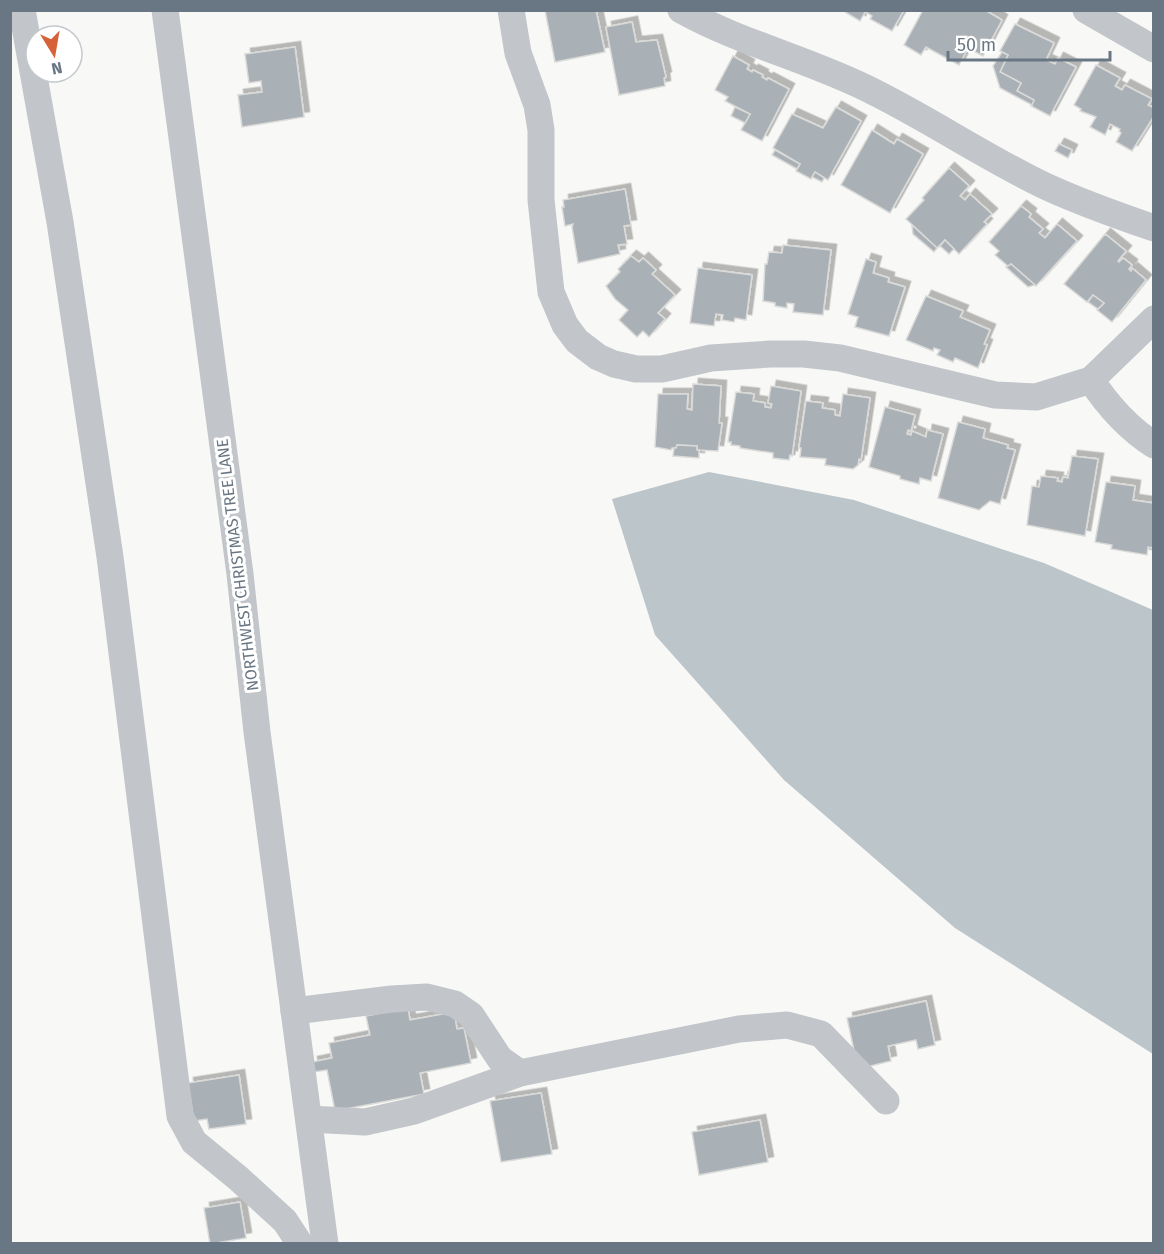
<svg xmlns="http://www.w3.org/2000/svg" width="1164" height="1254" viewBox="0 0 1164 1254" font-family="'Fira Sans',sans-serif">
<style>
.water{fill:#bcc5ca}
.building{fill:#a9b0b6;stroke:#dadad8;stroke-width:1.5;filter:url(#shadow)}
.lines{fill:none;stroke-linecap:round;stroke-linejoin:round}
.minor{stroke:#c2c5c9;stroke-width:27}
.labels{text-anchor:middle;stroke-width:6;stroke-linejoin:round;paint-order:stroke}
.street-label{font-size:16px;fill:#697784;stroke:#fff}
</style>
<defs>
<filter id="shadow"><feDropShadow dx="5.5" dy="-5.5" stdDeviation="0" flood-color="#0004"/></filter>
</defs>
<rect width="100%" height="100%" fill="#f8f8f6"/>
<polygon class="water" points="709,472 854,500 1044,563 1153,610 1153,1054 955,928 784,780 655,635 612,499"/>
<g class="building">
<polygon points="545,10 596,10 605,52 555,62"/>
<polygon points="845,10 863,10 865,12 860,21 845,12"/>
<polygon points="863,10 904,10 892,31 870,19 872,16"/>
<polygon points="923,10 989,10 988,12 1002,20 983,56 968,48 959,65 926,47 921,55 904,45"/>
<polygon points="632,22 636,42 657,40 666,77 664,78 665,86 619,95 606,27"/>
<polygon points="1015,24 1054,43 1046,60 1055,64 1058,58 1076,67 1050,116 1031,106 1034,100 1017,91 1021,83 1000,72 1008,55 1000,51"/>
<polygon points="295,47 304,117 242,127 238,95 262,92 261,81 249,83 245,54"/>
<polygon points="1002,52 1008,55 1000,72 1021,83 1017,91 1034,100 1032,105 1000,88 993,66"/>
<polygon points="733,56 749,65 747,69 752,72 753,70 763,75 762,77 767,80 768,78 789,89 762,141 741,130 750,114 725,101 728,97 715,90"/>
<polygon points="1096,65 1120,78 1115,86 1122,90 1125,85 1152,99 1148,105 1154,108 1154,116 1132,151 1116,142 1121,133 1119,131 1120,129 1110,124 1105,135 1090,127 1096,117 1080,111 1081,109 1074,105"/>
<polygon points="735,107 750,114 745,123 731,116"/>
<polygon points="836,107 861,121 828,180 815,172 811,179 796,171 800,164 773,148 792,114 823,128"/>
<polygon points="872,130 894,144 897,139 923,154 890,213 841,185"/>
<polygon points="1059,144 1072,150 1068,158 1055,151"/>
<polygon points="775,150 800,164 797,169 772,155"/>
<polygon points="949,168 969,186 960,196 965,200 970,194 992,214 984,222 987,224 959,254 945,240 937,248 906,219 924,200 922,198"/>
<polygon points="815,172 824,178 822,182 812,177"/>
<polygon points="625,189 631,225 624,226 627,244 618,245 620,254 578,263 572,227 573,224 565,226 562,207 564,207 563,200"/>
<polygon points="1021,206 1031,214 1029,217 1043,229 1039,233 1045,238 1057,224 1077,241 1036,286 1011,264 1009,267 995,255 999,251 989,242"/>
<polygon points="912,225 937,248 934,252 913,234"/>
<polygon points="1105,234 1126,251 1118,261 1119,262 1123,258 1132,265 1129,269 1131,271 1132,268 1146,280 1112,322 1097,310 1104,303 1093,295 1087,302 1064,284"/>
<polygon points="945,240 954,249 949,254 940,246"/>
<polygon points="783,245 831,250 823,315 793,312 794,304 787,303 787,308 775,306 775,303 763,301 765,264 767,264 769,252 782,253"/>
<polygon points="631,256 639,262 643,258 656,270 652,274 675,295 658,313 665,319 649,337 643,331 637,337 619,320 628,310 615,299 606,286 620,272 618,269"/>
<polygon points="866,259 876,262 873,273 889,278 888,282 905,287 889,336 855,327 858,317 848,314"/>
<polygon points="1011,264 1035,285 1028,287 1006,267"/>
<polygon points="698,268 752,275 746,320 735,318 734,322 722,320 723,315 716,314 714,326 690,323"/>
<polygon points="1093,295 1104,303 1098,309 1088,302"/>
<polygon points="926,296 963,311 960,317 990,330 984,344 987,345 978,368 955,358 953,362 937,355 940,350 934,348 933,351 906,340"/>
<polygon points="693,384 721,386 719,423 722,423 718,451 697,450 697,446 677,445 676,448 672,448 671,450 655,447 658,394 688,394 687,409 692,410"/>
<polygon points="771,386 801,391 792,456 790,455 789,460 773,458 773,453 740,448 740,446 731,445 731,442 728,442 736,392 754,394 753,401 765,403 765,407 771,408 772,404 768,403"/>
<polygon points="843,394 870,398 861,460 859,459 858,465 853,469 825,465 826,459 800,457 801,448 799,448 806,401 823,403 822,408 835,410 835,415 840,416"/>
<polygon points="885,407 915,415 911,431 908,430 907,434 911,435 912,431 926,437 927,430 943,434 931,481 920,478 919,484 900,479 900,476 869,467"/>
<polygon points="958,422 985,429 983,438 1008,445 1007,448 1015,450 1000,504 990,501 979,510 938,498"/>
<polygon points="677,445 697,446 697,450 699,450 699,458 673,456 674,448 676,448"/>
<polygon points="1072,456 1098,459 1085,536 1027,525 1032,486 1039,487 1041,476 1058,478 1057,481 1062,482 1063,477 1068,478"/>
<polygon points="1106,482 1135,486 1133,500 1153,503 1154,548 1148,547 1147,555 1111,549 1112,545 1095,542"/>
<polygon points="926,1001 935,1045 918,1049 916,1040 888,1046 891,1061 858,1069 847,1018"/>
<polygon points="408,1008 410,1020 454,1012 457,1029 464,1028 471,1063 420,1073 424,1094 335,1111 327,1070 314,1072 312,1062 332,1058 329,1043 370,1035 366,1016"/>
<polygon points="239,1075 246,1124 209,1129 207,1119 194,1121 188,1083"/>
<polygon points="541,1093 552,1154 501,1162 490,1101"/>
<polygon points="760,1120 768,1162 699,1175 692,1132"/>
<polygon points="240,1202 246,1238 210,1244 204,1208"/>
</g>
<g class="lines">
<g class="minor">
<polyline points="22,10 60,222 110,557 180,1116 194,1142 238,1178 285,1221 300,1244"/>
<polyline points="165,10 240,574 257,732 325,1244"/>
<polyline points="511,10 518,53 537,105 541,130 541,200 551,292 565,325 577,341 598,357 614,364 636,369 662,369 711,358 770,354 804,354 840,358 995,395 1036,397 1091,380 1154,319"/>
<path d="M681,10C742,44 812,60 874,92C932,121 985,157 1043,185C1079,202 1116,215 1154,228"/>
<polyline points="1086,10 1154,49"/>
<path d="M1091,380C1108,406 1128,428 1154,445"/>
<polyline points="294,1011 392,999 427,997 455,1004 471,1015 500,1059 520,1073"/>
<polyline points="309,1119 365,1122 414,1111 520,1073 739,1029 787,1025 821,1034 886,1101"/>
</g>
</g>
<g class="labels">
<g class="street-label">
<text transform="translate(237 565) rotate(-97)" y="6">NORTHWEST CHRISTMAS TREE LANE</text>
</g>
</g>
<rect width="1164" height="1254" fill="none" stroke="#697784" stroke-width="24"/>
<g transform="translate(54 54) rotate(169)"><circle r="28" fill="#ffffff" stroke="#c3c9ce" stroke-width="1.5"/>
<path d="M0-4.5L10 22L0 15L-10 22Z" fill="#d56238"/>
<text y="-9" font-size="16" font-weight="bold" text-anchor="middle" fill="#697784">N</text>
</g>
<path d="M948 51v9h162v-9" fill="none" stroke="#697784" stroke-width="3"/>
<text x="957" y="51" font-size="18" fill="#697784" stroke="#ffffff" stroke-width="4.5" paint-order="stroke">50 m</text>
</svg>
